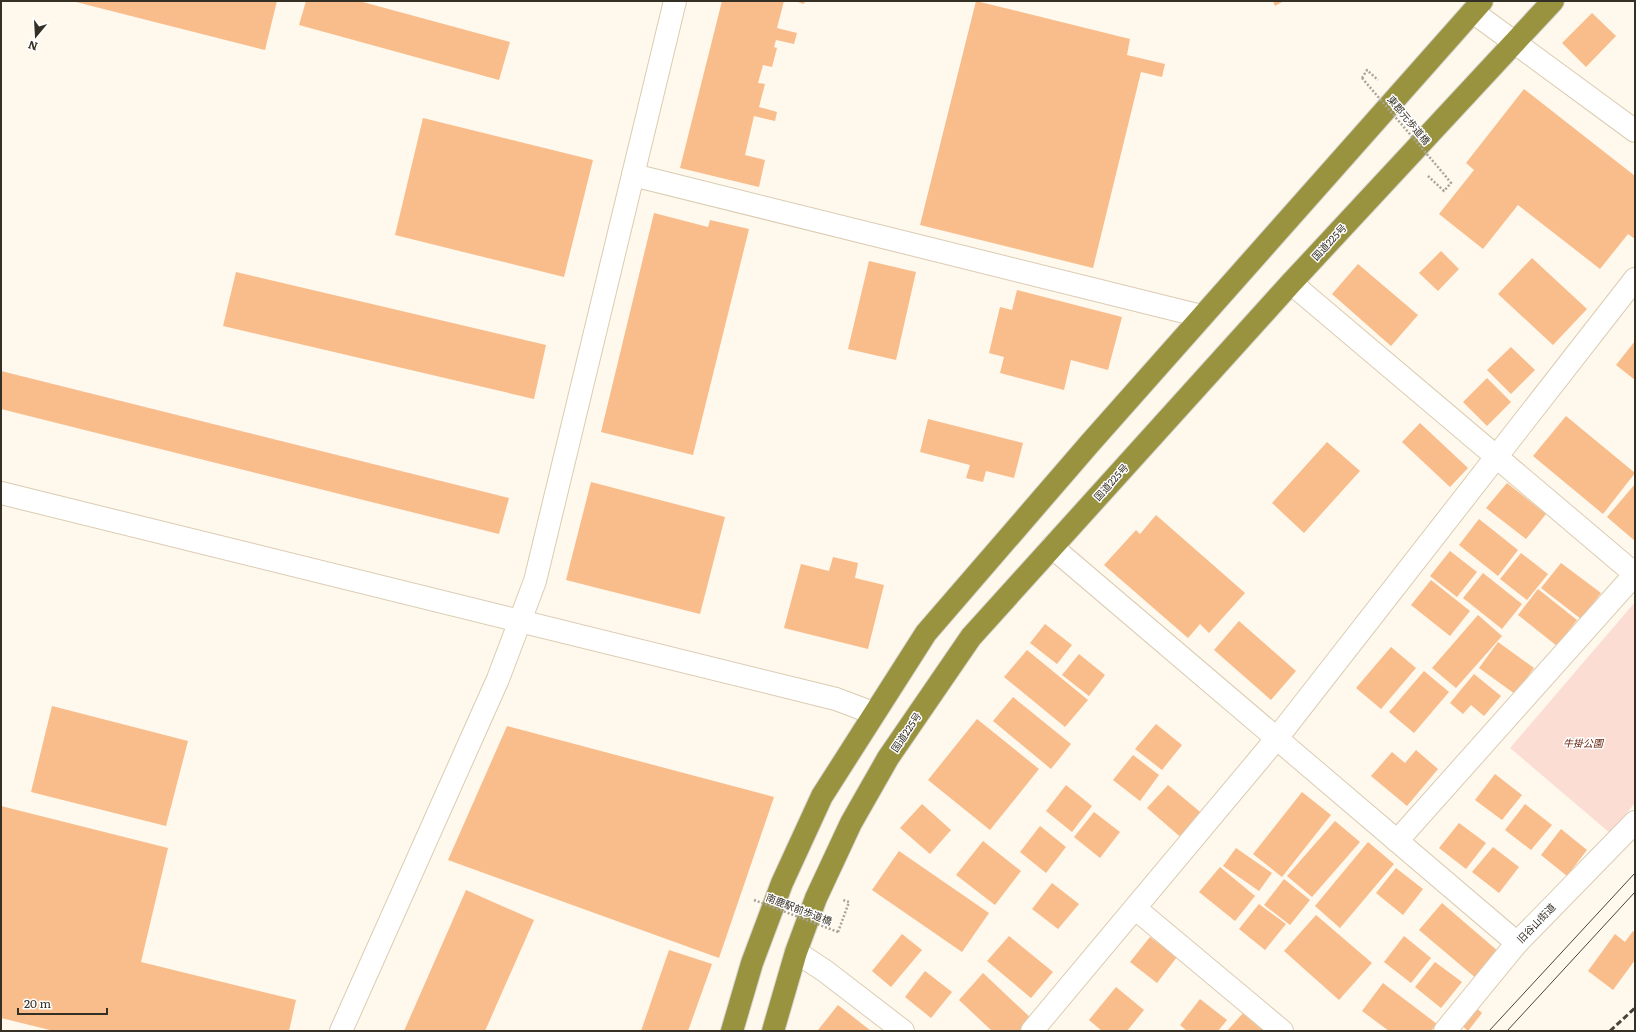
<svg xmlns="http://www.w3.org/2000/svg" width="1636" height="1032" viewBox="0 0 1636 1032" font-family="Literata,'Noto Sans JP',serif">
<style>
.green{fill:#fcddd4}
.building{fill:#f9bd8c}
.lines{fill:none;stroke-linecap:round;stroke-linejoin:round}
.minor-casing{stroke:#dbccb1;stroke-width:24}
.highway-casing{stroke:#d7d6d3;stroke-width:24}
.path{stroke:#a9a499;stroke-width:2.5;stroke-dasharray:2 2;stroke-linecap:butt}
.minor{stroke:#fff;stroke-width:22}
.highway{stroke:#99933f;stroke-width:22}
.tram{stroke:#494439;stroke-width:1}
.rail{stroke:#494439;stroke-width:3;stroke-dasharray:6 3;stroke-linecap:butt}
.path-bridge{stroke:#a9a499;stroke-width:2.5;stroke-dasharray:2 2;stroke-linecap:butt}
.labels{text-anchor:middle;stroke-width:3;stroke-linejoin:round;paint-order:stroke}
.street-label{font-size:10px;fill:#353025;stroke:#fff}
.park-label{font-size:10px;font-style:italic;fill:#66250f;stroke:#fff}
</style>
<rect width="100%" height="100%" fill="#fef8ed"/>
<polygon class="green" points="1635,602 1635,803 1610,833 1510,748"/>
<g class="building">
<polygon points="72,1 277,1 265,50"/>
<polygon points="306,1 359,1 510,42 499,80 299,25"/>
<polygon points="722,1 784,1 777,28 797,33 794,44 776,40 774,47 777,48 772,67 763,65 758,83 765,84 759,107 777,112 775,121 754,116 745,155 765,160 759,187 680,168"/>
<polygon points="794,1 805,1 804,4"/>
<polygon points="976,1 1130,39 1127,55 1165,64 1162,77 1141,72 1093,268 920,225"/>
<polygon points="1273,1 1284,1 1275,6"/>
<polygon points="1592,13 1616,36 1586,67 1562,43"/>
<polygon points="1524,89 1635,176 1635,239 1628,234 1600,269 1518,205 1483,249 1439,214 1474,170 1466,163"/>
<polygon points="423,118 593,160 564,277 395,235"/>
<polygon points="654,213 708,227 710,220 749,229 693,455 601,432"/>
<polygon points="1441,251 1459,269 1438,291 1419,273"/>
<polygon points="1532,258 1587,309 1553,345 1498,294"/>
<polygon points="869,261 916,272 896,360 848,349"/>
<polygon points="1358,264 1418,315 1391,346 1332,294"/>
<polygon points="236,272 546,345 534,399 223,326"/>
<polygon points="1017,290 1122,317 1108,370 1071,360 1064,390 1000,373 1004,357 989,353 1000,307 1012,310"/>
<polygon points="1635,341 1635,380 1616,365"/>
<polygon points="1511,347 1535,370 1511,394 1487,370"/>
<polygon points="1,371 509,498 499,534 1,409"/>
<polygon points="1487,378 1511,402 1487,426 1463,402"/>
<polygon points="1566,416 1635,473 1603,514 1533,456"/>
<polygon points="928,419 1023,443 1014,478 986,471 983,482 966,478 970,465 920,452"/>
<polygon points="1420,423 1468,468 1450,487 1402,442"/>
<polygon points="1327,442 1360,471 1304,533 1272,503"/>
<polygon points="591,482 725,517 700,614 566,580"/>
<polygon points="1507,483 1546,514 1526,539 1486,508"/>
<polygon points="1635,484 1635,541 1607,517"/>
<polygon points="1156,515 1245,593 1209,633 1200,624 1188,638 1104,565 1136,530 1140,534"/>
<polygon points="1479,519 1518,550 1498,576 1459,545"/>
<polygon points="1450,551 1477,572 1457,597 1430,576"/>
<polygon points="1521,553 1548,574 1527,600 1500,579"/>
<polygon points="833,557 858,563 855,578 884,585 868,649 784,628 801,564 829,571"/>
<polygon points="1561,563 1601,593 1581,619 1541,588"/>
<polygon points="1483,573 1522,604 1502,629 1463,598"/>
<polygon points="1431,580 1470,611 1450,636 1411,605"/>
<polygon points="1538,589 1577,620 1557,646 1518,615"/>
<polygon points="1478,615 1502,636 1456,688 1432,668"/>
<polygon points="1239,621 1296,671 1271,700 1214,650"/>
<polygon points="1045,624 1072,645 1057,664 1030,643"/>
<polygon points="1498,642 1534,668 1515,694 1479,668"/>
<polygon points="1391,647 1416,668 1381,709 1356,688"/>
<polygon points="1027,650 1088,700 1065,727 1004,677"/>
<polygon points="1079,654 1105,675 1089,696 1062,675"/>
<polygon points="1424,671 1449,692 1414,733 1389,712"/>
<polygon points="1474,674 1501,696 1484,716 1471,705 1463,714 1450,703"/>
<polygon points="1013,697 1071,744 1051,769 993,721"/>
<polygon points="52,706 188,741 166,826 31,792"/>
<polygon points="977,719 1039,769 990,830 928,780"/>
<polygon points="1156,724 1182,745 1162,770 1135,749"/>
<polygon points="507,726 774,797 719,958 448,860"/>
<polygon points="1416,750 1438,769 1407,806 1371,776 1392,752 1405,763"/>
<polygon points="1133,755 1159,775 1140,801 1113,780"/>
<polygon points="1495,774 1522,795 1502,820 1475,800"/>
<polygon points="1066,785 1092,806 1072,832 1046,811"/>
<polygon points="1168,785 1205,816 1184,840 1147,808"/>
<polygon points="1302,792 1331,815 1282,877 1253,854"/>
<polygon points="922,804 951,830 930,854 900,828"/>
<polygon points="1525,804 1552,825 1531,850 1505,830"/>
<polygon points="1,806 168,848 141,962 296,1000 289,1031 54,1031 1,1018"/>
<polygon points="1094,812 1120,832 1100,858 1074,837"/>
<polygon points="1335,821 1360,842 1312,897 1287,876"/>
<polygon points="1459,823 1486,843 1466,869 1439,848"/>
<polygon points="1040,826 1066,847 1046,873 1020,852"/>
<polygon points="1561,829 1587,850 1567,876 1541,855"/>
<polygon points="983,841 1021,871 995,905 956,875"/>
<polygon points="1368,842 1394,864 1340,928 1315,906"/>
<polygon points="1493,847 1519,867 1499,893 1472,872"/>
<polygon points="1236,848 1272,873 1259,891 1223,866"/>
<polygon points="899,851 989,913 962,952 872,890"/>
<polygon points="1220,867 1255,896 1235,921 1199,892"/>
<polygon points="1396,868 1423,889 1403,915 1376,893"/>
<polygon points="1284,879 1310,900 1290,925 1264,905"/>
<polygon points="1052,883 1079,904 1058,929 1032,909"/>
<polygon points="466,890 534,920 485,1031 404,1031"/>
<polygon points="1442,903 1499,952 1477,979 1419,930"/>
<polygon points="1259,904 1286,924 1265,950 1239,929"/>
<polygon points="1316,915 1372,963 1339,1000 1284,951"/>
<polygon points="1633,931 1635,933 1635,960 1613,990 1588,971 1615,934 1625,942"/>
<polygon points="902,934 922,950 891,987 872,971"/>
<polygon points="1009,936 1053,972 1031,998 987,961"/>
<polygon points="1404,936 1431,958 1411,983 1384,962"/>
<polygon points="1150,937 1177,957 1157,983 1130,962"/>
<polygon points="669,950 712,964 688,1031 641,1031"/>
<polygon points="1435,962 1462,982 1441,1008 1415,987"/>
<polygon points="925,971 952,992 931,1018 905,997"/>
<polygon points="983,973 1033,1020 1023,1031 992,1031 959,1000"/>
<polygon points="1383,983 1437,1024 1431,1031 1389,1031 1362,1011"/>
<polygon points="1116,987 1144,1010 1127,1031 1102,1031 1089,1020"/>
<polygon points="1200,999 1227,1020 1218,1031 1187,1031 1180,1025"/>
<polygon points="838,1005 871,1031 819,1031 818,1030"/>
<polygon points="1473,1005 1482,1013 1468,1031 1459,1023"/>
<polygon points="1244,1012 1264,1031 1227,1031"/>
</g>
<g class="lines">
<defs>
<g id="minor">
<polyline points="1473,12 1635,131"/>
<polyline points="633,175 1201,316"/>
<polyline points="1291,283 1635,574"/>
<polyline points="1,493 836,699 873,713"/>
<polyline points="1052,547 1517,943"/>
<polyline points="1397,841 1635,574"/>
<polyline points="1136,909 1282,1031"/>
<polyline points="796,952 825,971 903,1031"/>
<polyline points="341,1031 498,679 535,581 675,1"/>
<polyline points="1032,1031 1277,738 1635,279"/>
<polyline points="1445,1031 1517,943 1635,822"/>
</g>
<g id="highway">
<polyline points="732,1031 752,963 782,883 822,796 926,633 1091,442 1482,1"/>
<polyline points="773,1031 796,952 816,898 851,823 888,758 971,637 1291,283 1553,1"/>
</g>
</defs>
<use href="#minor" class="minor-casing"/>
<use href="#highway" class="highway-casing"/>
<g class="path">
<polyline points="1362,78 1367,70 1378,80"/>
<polyline points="1428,176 1444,191 1451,183 1443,173"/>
<polyline points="838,932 849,902 843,900"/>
</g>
<use href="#minor" class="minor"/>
<use href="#highway" class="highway"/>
<g class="tram">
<polyline points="1489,1031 1635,873"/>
<polyline points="1507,1031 1635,892"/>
</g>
<polyline class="rail" points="1610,1031 1635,1008"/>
<g class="path-bridge">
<polyline points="1362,78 1443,173"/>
<polyline points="754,900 838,932"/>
</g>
</g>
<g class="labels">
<g class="street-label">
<text transform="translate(1409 120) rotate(50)" y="4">東郡元歩道橋</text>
<text transform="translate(1329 242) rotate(-47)" y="4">国道225号</text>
<text transform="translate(1111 482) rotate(-48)" y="4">国道225号</text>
<text transform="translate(906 732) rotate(-56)" y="4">国道225号</text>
<text transform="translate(799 909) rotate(21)" y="4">南鹿駅前歩道橋</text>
<text transform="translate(1536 923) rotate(-46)" y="4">旧谷山街道</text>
</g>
<g class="park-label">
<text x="1583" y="747">牛掛公園</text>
</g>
</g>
<rect width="1636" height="1032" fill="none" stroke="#353025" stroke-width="4"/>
<g transform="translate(36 36) rotate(198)" stroke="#ffffff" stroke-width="3" paint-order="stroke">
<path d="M0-3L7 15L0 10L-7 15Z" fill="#353025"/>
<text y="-6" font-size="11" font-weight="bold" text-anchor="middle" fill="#353025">N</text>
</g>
<path d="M18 1008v6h89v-6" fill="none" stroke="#353025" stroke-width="2"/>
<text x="24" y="1008" font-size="12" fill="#353025" stroke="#ffffff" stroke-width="3" paint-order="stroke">20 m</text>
</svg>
